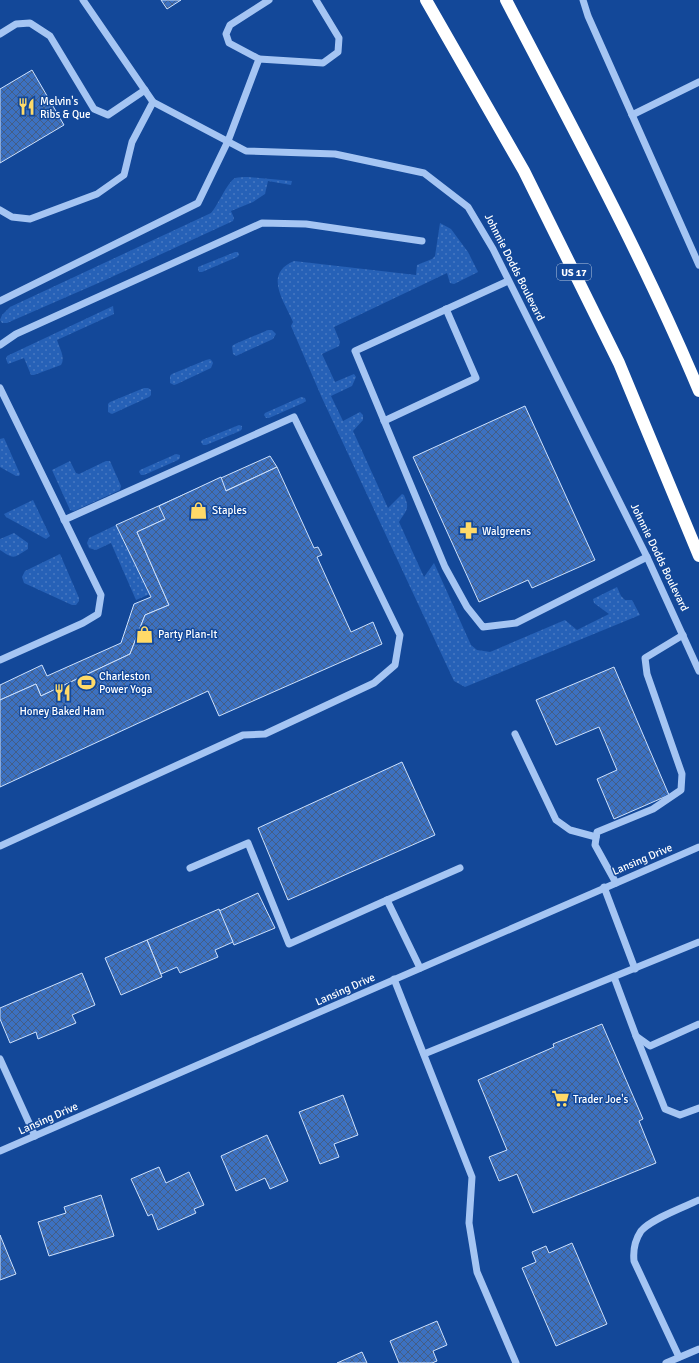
<svg xmlns="http://www.w3.org/2000/svg" width="699" height="1363" viewBox="0 0 699 1363" font-family="Signika,sans-serif">
<style>
.grass{fill:url(#grass-dots)}
.building{fill:url(#building-cross-hatch);stroke:#cde1fd}
.lines{fill:none;stroke-linecap:round;stroke-linejoin:round}
.minor{stroke:#a5c5f3;stroke-width:7}
.highway{stroke:#fff;stroke-width:12}
.labels{text-anchor:middle;stroke-width:3;stroke-linejoin:round;paint-order:stroke}
.shield{fill:#134899;stroke:#b8c8e0;stroke-width:1}
.shield-label{font-size:10px;font-weight:bold;fill:#fff}
.poi-label{font-size:11px;fill:#fff;stroke:#134899;text-anchor:start}
.street-label{font-size:11px;fill:#fff;stroke:#134899}
</style>
<defs>
<pattern id="grass-dots" width="8" height="8" patternUnits="userSpaceOnUse"><rect width="8" height="8" fill="#2661b7"/><path d="M2 2h.1M6 6h.1" fill="none" stroke="#4779c2" stroke-width="1.8" stroke-linecap="round"/></pattern>
<pattern id="building-cross-hatch" width="8" height="8" patternUnits="userSpaceOnUse"><rect width="8" height="8" fill="#3c71c1"/><path d="M0 0l8 8M0 8l8-8" fill="none" stroke="#445e86"/></pattern>
</defs>
<rect width="100%" height="100%" fill="#134899"/>
<g class="grass">
<path d="M248,177L292,181L291,185L268,181L265,194L253,202L231,211L234,218L233,221L103,281L7,323H2L0,320L2,315L10,307L211,213C219,204 226,184 235,178C239,177 244,177 248,177Z"/>
<path d="M440,223L451,229L468,252L478,272L454,284L450,283L447,273L334,327L340,342L339,346L322,354L335,382L354,374L356,377L352,386L331,396L343,421L360,412L363,415V420L353,431L388,508L402,494L404,495C410,509 407,509 399,522L424,577L434,563L471,645L477,650L490,652L565,620L577,630L609,614L594,603L593,599L617,587L621,596L625,600H632L640,615L465,687L454,681L322,398L291,326L293,322C284,301 263,274 294,261L416,275L417,265L432,259L435,256Z"/>
<polygon points="235,252 238,252 239,255 237,257 202,272 199,272 198,269 198,267"/>
<path d="M113,306L114,314L57,340C59,347 66,358 61,365L34,375H31L24,358L8,364L6,359L7,356Z"/>
<polygon points="268,330 272,330 276,334 273,339 236,356 233,354 232,346 235,344"/>
<polygon points="210,359 212,361 213,363 211,368 177,384 174,385 170,383 170,376 172,374 206,360"/>
<polygon points="144,388 148,388 151,390 151,395 149,397 112,414 108,412 108,404 110,402"/>
<polygon points="301,397 305,398 306,401 303,403 269,418 266,418 264,415 265,413"/>
<polygon points="239,425 242,426 242,429 240,431 206,445 203,445 201,442 202,440"/>
<polygon points="4,438 20,474 19,476 16,476 0,467 0,439"/>
<polygon points="176,454 180,455 180,458 178,460 144,475 141,475 139,472 140,470"/>
<polygon points="70,461 76,473 79,474 106,461 110,461 121,486 120,490 74,511 70,510 52,470"/>
<polygon points="33,500 50,536 46,539 6,517 4,514"/>
<polygon points="116,525 150,594 136,600 111,543 96,550 89,548 87,543 89,538"/>
<path d="M14,533L28,543V549C13,558 15,560 0,550V539Z"/>
<polygon points="60,554 79,598 79,601 76,605 72,605 24,583 22,577 25,571"/>
</g>
<g class="building">
<polygon points="161,0 181,0 167,9"/>
<polygon points="32,70 64,125 0,163 0,89"/>
<polygon points="525,406 595,560 532,588 528,580 479,602 413,457"/>
<polygon points="270,456 277,467 137,532 169,605 145,615 130,654 41,696 36,684 0,700 0,685 42,665 47,676 121,643 134,604 151,597 116,525"/>
<polygon points="277,467 314,548 318,547 322,555 317,557 351,632 373,622 382,644 219,716 208,691 0,787 0,700 36,684 41,696 130,654 145,615 169,605 137,532 165,519 159,506 221,477 226,491"/>
<polygon points="614,667 669,795 614,819 597,779 617,770 599,727 556,745 536,700"/>
<polygon points="402,762 435,835 288,900 258,828"/>
<polygon points="258,893 275,928 234,945 219,911"/>
<polygon points="219,909 233,942 215,950 218,957 180,973 177,967 161,974 147,940"/>
<polygon points="147,940 162,977 121,995 105,958"/>
<polygon points="82,973 95,1005 72,1015 76,1023 38,1039 36,1032 10,1043 0,1019 0,1008"/>
<polygon points="602,1024 643,1119 639,1121 656,1163 533,1213 517,1174 499,1181 489,1157 507,1150 478,1080 554,1047 553,1044"/>
<polygon points="343,1095 358,1135 334,1144 339,1157 320,1164 299,1112"/>
<polygon points="267,1135 288,1181 270,1189 265,1178 236,1191 221,1156"/>
<polygon points="159,1167 166,1183 189,1172 204,1205 194,1209 196,1213 158,1230 152,1214 148,1216 131,1179"/>
<polygon points="101,1195 114,1236 49,1256 38,1222 66,1213 64,1207"/>
<polygon points="0,1235 16,1274 0,1280"/>
<polygon points="572,1243 607,1324 556,1346 522,1268 536,1262 532,1252 546,1246 549,1253"/>
<polygon points="437,1321 447,1345 433,1351 437,1361 432,1363 399,1363 390,1341"/>
<polygon points="362,1352 367,1363 337,1363"/>
</g>
<g class="lines">
<g class="minor">
<polyline points="83,0 153,102 246,151 335,154 424,173 468,207 493,249 647,557 699,671"/>
<polyline points="583,0 588,16 699,265"/>
<polyline points="0,34 16,24 30,23 50,36 94,109 108,115 145,90"/>
<polyline points="259,59 323,63 338,52 339,38 316,0"/>
<polyline points="632,115 699,82"/>
<polyline points="0,210 12,217 30,219 97,194 124,175 132,142 153,102"/>
<polyline points="508,281 355,351 445,567 467,607 483,627 516,623 647,557"/>
<polyline points="0,301 198,203 228,141 259,59 229,43 226,34 230,25 269,0"/>
<polyline points="0,345 16,334 262,223 306,224 422,241"/>
<polyline points="0,388 101,595 98,614 83,623 0,660"/>
<polyline points="384,421 476,378 446,309"/>
<polyline points="515,734 556,820 570,830 596,837"/>
<polyline points="0,846 243,735 265,734 374,683 395,665 400,635 294,417 64,520"/>
<polyline points="190,868 248,843 289,944 387,900 420,968"/>
<polyline points="616,883 595,845 597,832 653,809 681,790 682,774 647,674 645,658 683,635"/>
<polyline points="604,887 635,969"/>
<polyline points="387,900 460,868"/>
<polyline points="614,977 636,1036 650,1046 699,1024"/>
<polyline points="394,979 472,1177 469,1223 477,1272 516,1363"/>
<polyline points="636,1036 665,1109 680,1115 699,1108"/>
<polyline points="424,1054 699,942"/>
<polyline points="0,1059 35,1136"/>
<polyline points="0,1151 699,847"/>
<path d="M679,1357L634,1261C633,1251 635,1240 641,1231C651,1219 684,1207 699,1200"/>
<polyline points="666,1363 699,1349"/>
</g>
<g class="highway">
<polyline points="426,0 524,171 619,363 699,556"/>
<path d="M506,0C573,129 643,257 699,391"/>
</g>
</g>
<defs>
<symbol id="restaurant-bare" viewBox="-9 -9 18 18"><path d="M-5-6h1v4h1v-4h1v4h1v-4h1v5L-1.5 .5V6h-2V.5L-5-1ZM5-6V6H3V1.5H1.5Q1.5-4 5-6Z" fill="#ffda68" stroke="#134899" stroke-width="2.5" paint-order="stroke"/></symbol>
<symbol id="shop-bare" viewBox="-9 -9 18 18"><path d="M-5-2.5h2.3a2.7 3.5 0 0 1 5.4 0H5L5.5 6h-11ZM-1.5-2.5h3a1.5 2.3 0 0 0-3 0Z" fill="#ffda68" stroke="#134899" stroke-width="2.5" paint-order="stroke"/></symbol>
<symbol id="pharmacy-bare" viewBox="-9 -9 18 18"><path d="M-2-6h4v4h4v4h-4v4h-4v-4h-4v-4h4Z" fill="#ffda68" stroke="#134899" stroke-width="2.5" paint-order="stroke"/></symbol>
<symbol id="stadium-bare" viewBox="-9 -9 18 18"><path d="M0-5a6.5 5 0 1 0 0 10a6.5 5 0 1 0 0-10ZM-3.5-1.8h7v3.6h-7Z" fill="#ffda68" stroke="#134899" stroke-width="2.5" paint-order="stroke"/></symbol>
<symbol id="supermarket-bare" viewBox="-9 -9 18 18"><path d="M-6-5.5h2.5l.6 2H6L4.5 2H-2.5L-4.4-4H-6ZM-1.5 3.2a1.3 1.3 0 1 0 .1 0ZM3 3.2a1.3 1.3 0 1 0 .1 0Z" fill="#ffda68" stroke="#134899" stroke-width="2.5" paint-order="stroke"/></symbol>
</defs>
<g fill-rule="evenodd">
<use href="#restaurant-bare" x="14" y="94" width="25" height="25"/>
<use href="#shop-bare" x="186" y="498" width="25" height="25"/>
<use href="#pharmacy-bare" x="456" y="518" width="25" height="25"/>
<use href="#shop-bare" x="132" y="622" width="25" height="25"/>
<use href="#stadium-bare" x="74" y="670" width="25" height="25"/>
<use href="#restaurant-bare" x="50" y="680" width="25" height="25"/>
<use href="#supermarket-bare" x="548" y="1086" width="25" height="25"/>
</g>
<g class="labels">
<rect class="shield" x="557" y="264" width="34" height="16" rx="3"/>
<g class="shield-label">
<text x="574" y="276">US 17</text>
</g>
<g class="poi-label">
<text x="40" y="105">Melvin's<tspan x="40" dy="13">Ribs &amp; Que</tspan></text>
<text x="212" y="514">Staples</text>
<text x="482" y="535">Walgreens</text>
<text x="158" y="638">Party Plan-It</text>
<text x="99" y="680">Charleston<tspan x="99" dy="13">Power Yoga</tspan></text>
<text x="62" y="715" text-anchor="middle">Honey Baked Ham</text>
<text x="573" y="1103">Trader Joe's</text>
</g>
<g class="street-label">
<text transform="translate(515 267) rotate(63)" y="4">Johnnie Dodds Boulevard</text>
<text transform="translate(660 557) rotate(64)" y="4">Johnnie Dodds Boulevard</text>
<text transform="translate(642 859) rotate(-23)" y="4">Lansing Drive</text>
<text transform="translate(345 989) rotate(-24)" y="4">Lansing Drive</text>
<text transform="translate(48 1118) rotate(-24)" y="4">Lansing Drive</text>
</g>
</g>
</svg>
